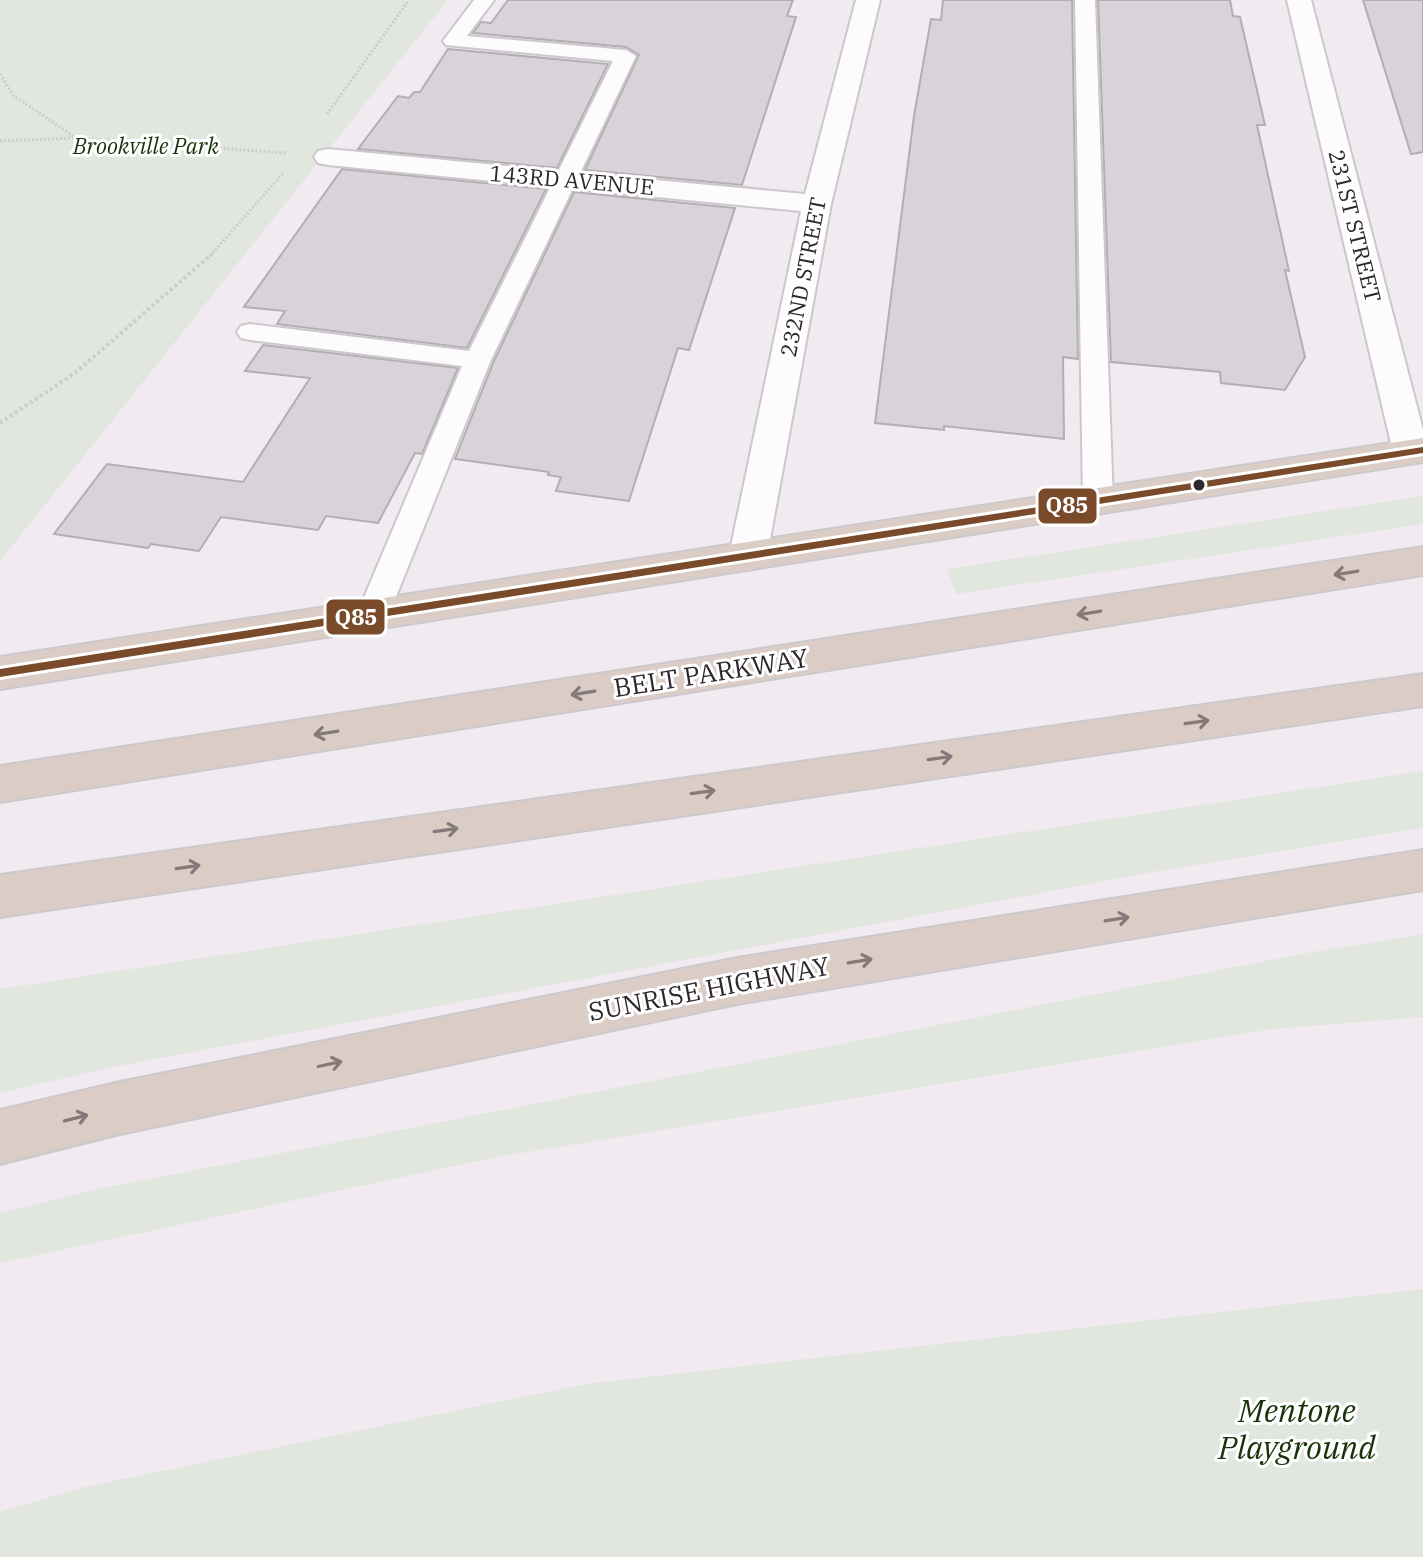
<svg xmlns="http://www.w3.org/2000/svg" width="1423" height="1557" viewBox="0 0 1423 1557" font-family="'IBM Plex Serif',serif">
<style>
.green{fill:#e1e6de}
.building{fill:#d9d2d9;stroke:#b3aeb3;stroke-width:2}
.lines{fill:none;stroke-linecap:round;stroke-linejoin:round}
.lane-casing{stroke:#ccc7cc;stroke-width:4}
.street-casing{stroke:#ccc7cc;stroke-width:4}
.highway-casing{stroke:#ccc9cc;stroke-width:4}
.path-far1{stroke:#ceccce;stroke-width:3;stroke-dasharray:2 2;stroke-linecap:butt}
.path{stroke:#ceccce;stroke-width:4;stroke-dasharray:3 3;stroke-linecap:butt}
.lane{fill:#fdfcfd;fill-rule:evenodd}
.street{fill:#fdfcfd;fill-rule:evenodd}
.highway{fill:#dbcdc6;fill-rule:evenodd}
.bus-1-casing{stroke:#fff;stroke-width:6}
.bus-1{fill:#7a4b2a;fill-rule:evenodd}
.oneway{stroke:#847a7a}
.bus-dot{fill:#2d282d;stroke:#fff;stroke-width:3}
.labels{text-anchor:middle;stroke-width:6;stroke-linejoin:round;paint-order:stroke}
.far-park-label{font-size:22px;font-style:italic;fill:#183209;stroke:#fff}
.far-street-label{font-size:22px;fill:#2d282d;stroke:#fff}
.street-label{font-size:26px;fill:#2d282d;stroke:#fff}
.near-park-label{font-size:32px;font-style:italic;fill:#183209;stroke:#fff}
.line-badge{stroke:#fff;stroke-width:3}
.badge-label{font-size:22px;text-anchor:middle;font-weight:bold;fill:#fff}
</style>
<rect width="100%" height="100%" fill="#f1eaf1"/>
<g class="green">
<polygon points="0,0 448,0 0,561"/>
<polygon points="1423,496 1423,524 956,594 947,569"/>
<polygon points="1423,771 1423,828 1158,871 118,1066 0,1093 0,989"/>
<polygon points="1423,934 1423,1017 1273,1029 497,1157 0,1263 0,1213 98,1189 1312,952"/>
<polygon points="1423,1289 1423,1557 0,1557 0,1512 84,1487 586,1384"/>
</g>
<g class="building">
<polygon points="508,0 793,0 787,16 796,17 742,185 585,170 639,55 626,47 473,33 481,22 491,23"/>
<polygon points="943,0 1072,0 1078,359 1063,357 1064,439 944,426 944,430 875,423 914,116 931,19 941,20"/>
<polygon points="1098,0 1230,0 1233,16 1240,17 1265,125 1257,125 1289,271 1285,270 1305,357 1285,390 1221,383 1220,372 1111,362"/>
<polygon points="1363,0 1423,0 1423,152 1411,154"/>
<polygon points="448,49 608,64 557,168 358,149 398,96 409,98 414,92 420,92"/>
<polygon points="342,169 546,189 467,348 277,324 285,311 244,307"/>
<polygon points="574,192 735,208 689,350 678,348 629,501 556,491 561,477 548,475 549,472 455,459 494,361"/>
<polygon points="263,345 458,368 422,454 415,453 378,523 326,516 318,530 221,517 199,551 151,544 148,548 54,534 107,464 243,482 310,378 245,371"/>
</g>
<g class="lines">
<defs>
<g id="lane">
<polygon points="474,0 494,0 467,36 626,50 636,56 491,360 389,614 384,622 373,626 362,622 357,614 462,366 250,340 241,338 237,332 241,326 250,324 469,351 613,61 446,45 443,41"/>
<polygon points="1075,0 1095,0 1113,502 1109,509 1098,512 1087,509 1083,502"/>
</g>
<g id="street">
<polygon points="856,0 880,0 831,204 767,556 761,566 748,570 735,566 729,556 801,211 328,165 318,163 314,157 318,151 328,149 805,194"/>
<polygon points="1287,0 1311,0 1423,430 1423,460 1411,464 1399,460 1393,452"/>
</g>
<g id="highway">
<polygon points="1423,438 1423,462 0,689 0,657"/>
<polygon points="1423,547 1423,575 0,802 0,766"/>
<polygon points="1423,674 1423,706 0,917 0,875"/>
<polygon points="1423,850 1423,890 737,1004 120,1134 0,1164 0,1110 120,1082 737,958"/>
</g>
</defs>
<use href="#lane" class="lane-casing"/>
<use href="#street" class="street-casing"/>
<use href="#highway" class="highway-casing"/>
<g class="path-far1">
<polyline points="0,74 13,95 74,137"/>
<polyline points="327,114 409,0"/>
<polyline points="0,141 75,138 287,153"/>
<polyline points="210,256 283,173"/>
</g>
<polyline class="path" points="0,423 75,373 212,254"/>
<use href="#lane" class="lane"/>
<use href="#street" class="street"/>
<use href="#highway" class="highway"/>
<defs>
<polygon id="bus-1" points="1423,447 1423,453 0,677 0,669"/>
</defs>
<use href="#bus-1" class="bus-1-casing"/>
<use href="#bus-1" class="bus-1"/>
</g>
<defs><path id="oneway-shaft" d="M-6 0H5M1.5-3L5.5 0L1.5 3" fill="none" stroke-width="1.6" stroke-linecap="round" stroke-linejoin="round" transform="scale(2)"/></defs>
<g class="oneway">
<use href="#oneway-shaft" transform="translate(1346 573) rotate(171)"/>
<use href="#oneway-shaft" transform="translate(1089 613) rotate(171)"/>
<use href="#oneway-shaft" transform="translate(583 693) rotate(171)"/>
<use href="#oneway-shaft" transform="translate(1197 722) rotate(-8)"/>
<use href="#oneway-shaft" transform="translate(326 733) rotate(171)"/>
<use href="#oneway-shaft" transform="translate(940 758) rotate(-8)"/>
<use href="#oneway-shaft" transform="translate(703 792) rotate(-8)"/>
<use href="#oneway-shaft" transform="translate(446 830) rotate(-8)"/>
<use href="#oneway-shaft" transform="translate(188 867) rotate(-8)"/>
<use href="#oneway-shaft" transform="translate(1117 919) rotate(-9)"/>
<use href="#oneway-shaft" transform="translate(860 961) rotate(-9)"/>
<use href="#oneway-shaft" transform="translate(330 1064) rotate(-12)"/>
<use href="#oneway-shaft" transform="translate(76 1118) rotate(-14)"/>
</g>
<circle class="bus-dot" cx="1199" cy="485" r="7"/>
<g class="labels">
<g class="far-park-label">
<text x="146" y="154">Brookville Park</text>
</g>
<g class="far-street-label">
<text transform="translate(572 180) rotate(5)" y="8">143RD AVENUE</text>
<text transform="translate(1355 226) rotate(76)" y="8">231ST STREET</text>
<text transform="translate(803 277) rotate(-79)" y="8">232ND STREET</text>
</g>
<g class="street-label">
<text transform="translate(711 673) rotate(-9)" y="9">BELT PARKWAY</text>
<text transform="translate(709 989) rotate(-11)" y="9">SUNRISE HIGHWAY</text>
</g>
<g class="near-park-label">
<text x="1297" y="1422">Mentone<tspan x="1297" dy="37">Playground</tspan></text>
</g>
</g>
<g class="line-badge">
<rect x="1037" y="487" width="61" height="38" rx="8" fill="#7a4b2a"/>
<rect x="325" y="598" width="61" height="38" rx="8" fill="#7a4b2a"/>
</g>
<g class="badge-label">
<text x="1067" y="513">Q85</text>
<text x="356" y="625">Q85</text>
</g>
</svg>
